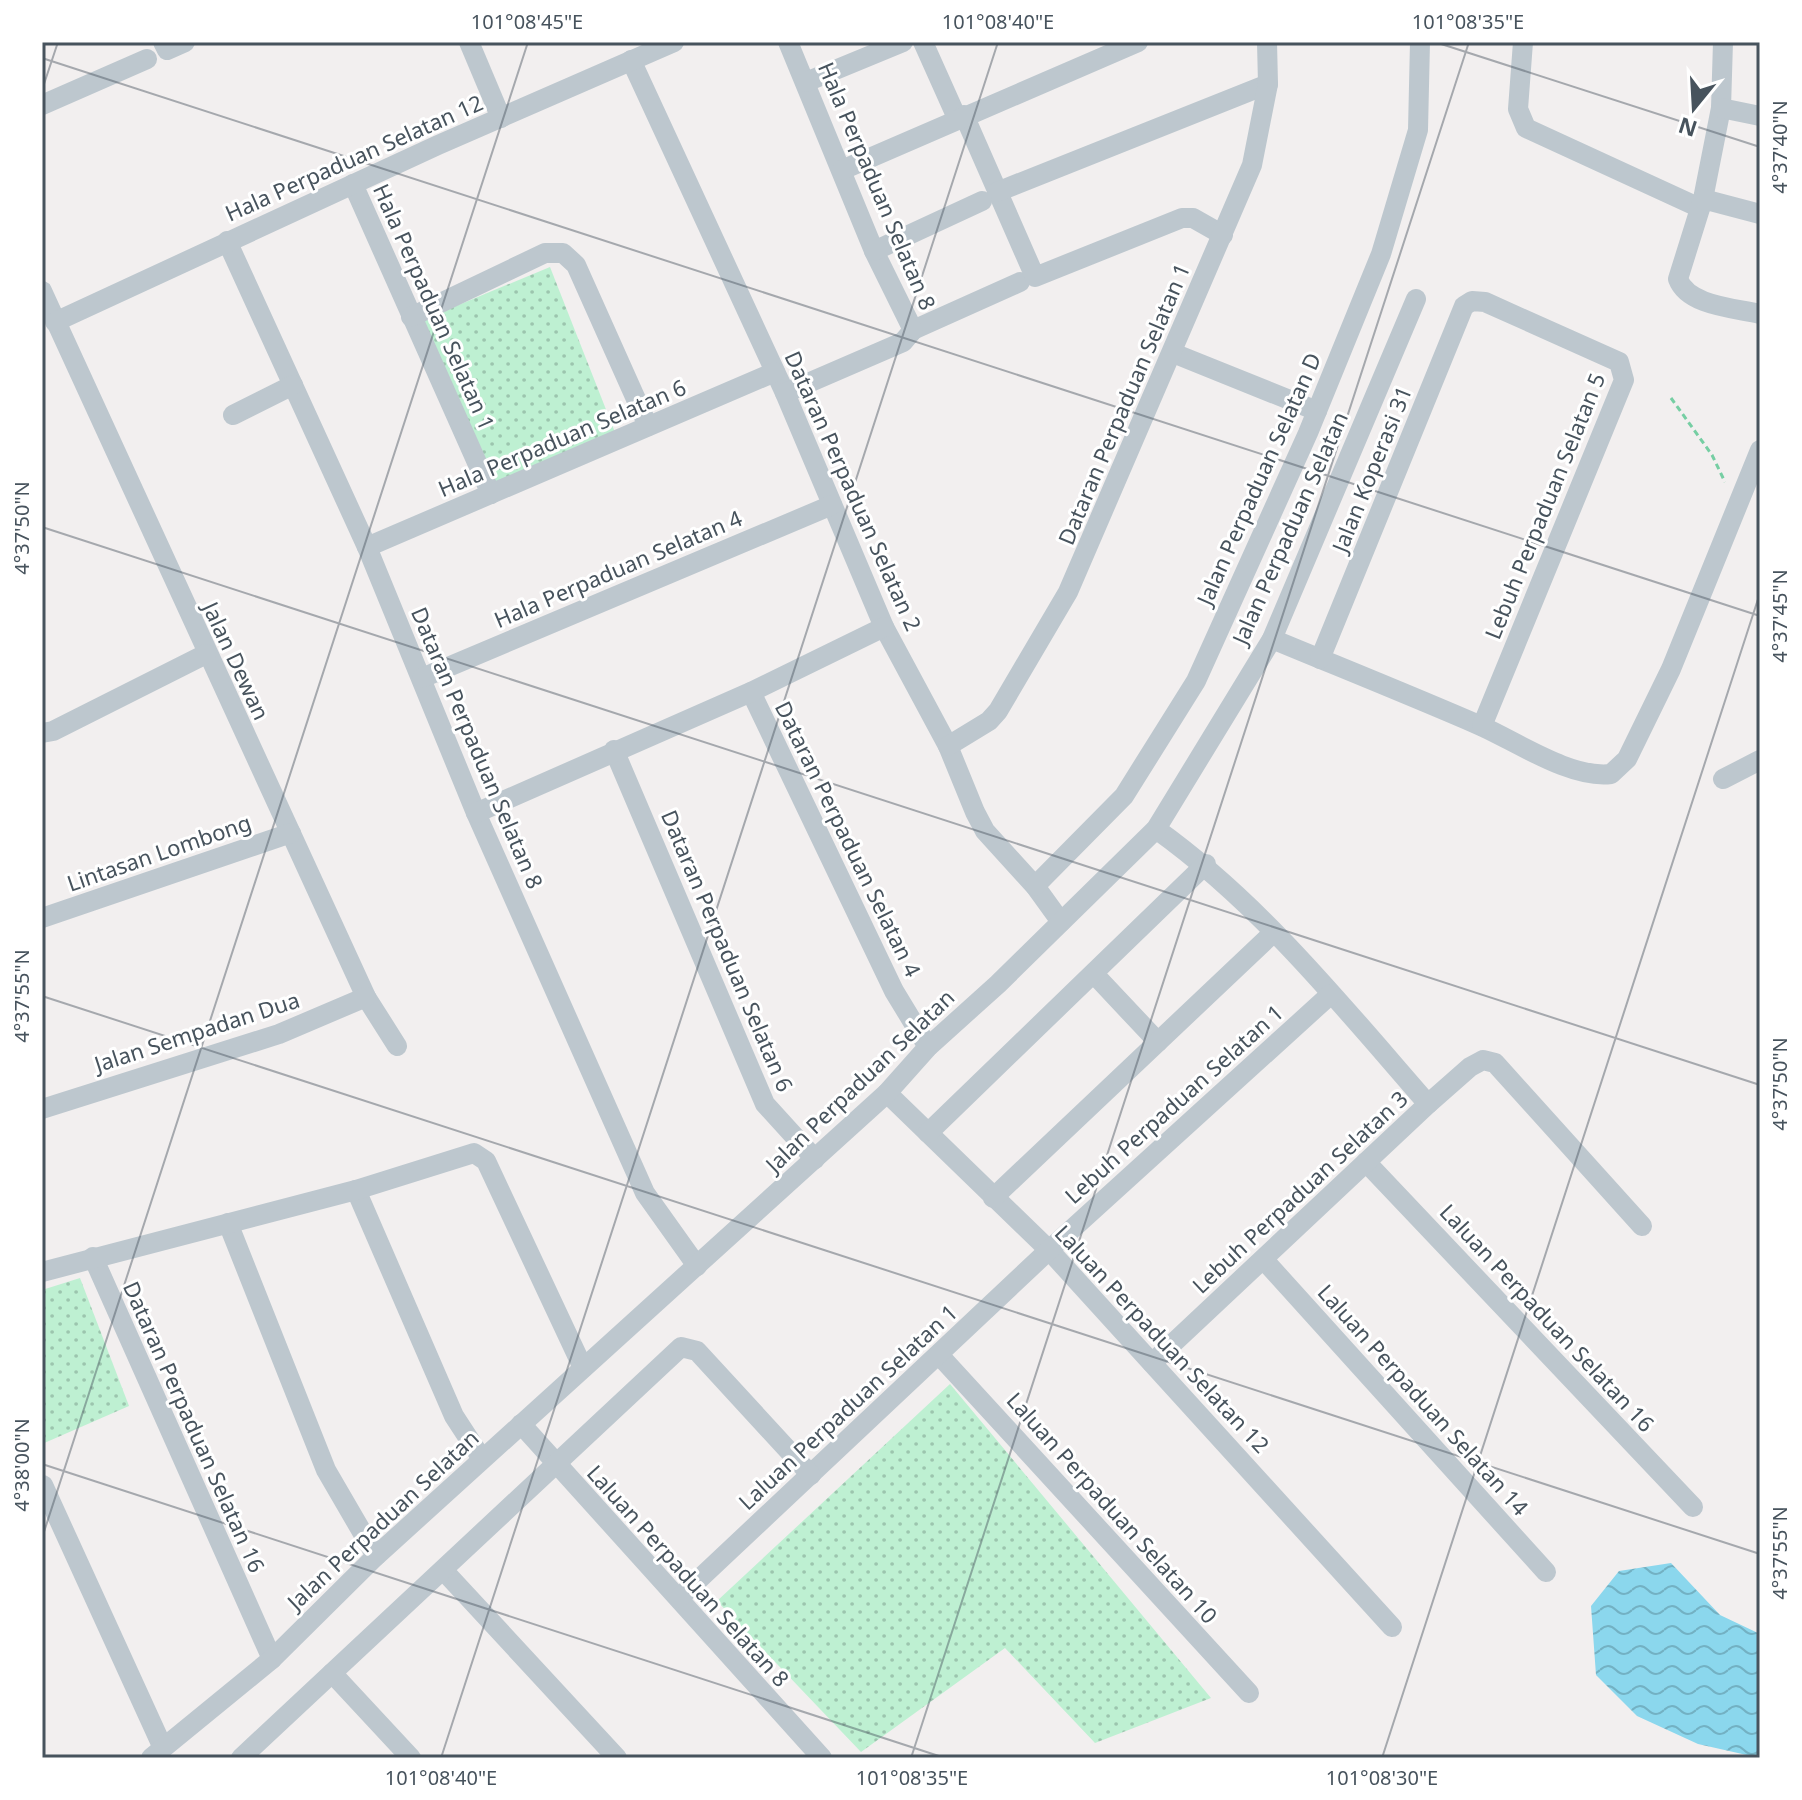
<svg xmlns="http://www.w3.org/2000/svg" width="1802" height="1800" viewBox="0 0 1802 1800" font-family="'Noto Sans',sans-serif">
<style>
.park{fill:url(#park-dots)}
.water{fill:url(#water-waves)}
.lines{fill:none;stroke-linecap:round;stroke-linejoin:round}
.path{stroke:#76cea3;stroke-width:3;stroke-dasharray:6 4;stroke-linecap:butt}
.minor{stroke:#bdc7ce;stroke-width:20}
.ticks{fill:none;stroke:#47535d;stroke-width:2;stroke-opacity:0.45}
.labels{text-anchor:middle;stroke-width:6;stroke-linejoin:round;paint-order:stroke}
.street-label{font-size:22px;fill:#47535d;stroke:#fff}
.neatline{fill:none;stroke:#47535d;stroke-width:3}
.ticks-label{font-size:20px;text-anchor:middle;fill:#47535d}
</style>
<defs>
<pattern id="park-dots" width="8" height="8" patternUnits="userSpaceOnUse" patternTransform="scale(2)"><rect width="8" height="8" fill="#bef0d2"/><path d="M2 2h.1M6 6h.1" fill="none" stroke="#9cc5ae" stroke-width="1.8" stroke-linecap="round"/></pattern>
<pattern id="water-waves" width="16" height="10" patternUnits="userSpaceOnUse" patternTransform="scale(2)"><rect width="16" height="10" fill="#8bd7ed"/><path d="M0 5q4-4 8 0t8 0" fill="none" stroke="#73b1c3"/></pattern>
</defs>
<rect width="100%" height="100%" fill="#f2efef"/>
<g class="park">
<polygon points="550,267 618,440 492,489 420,321"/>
<polygon points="80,1278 129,1406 42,1444 42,1290"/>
<polygon points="950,1384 1211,1698 1095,1743 1005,1648 861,1752 717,1601"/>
</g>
<polygon class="water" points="1671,1563 1720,1615 1760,1634 1760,1758 1698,1744 1637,1716 1596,1675 1591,1606 1619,1571"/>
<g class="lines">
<polyline class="path" points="1671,398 1712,455 1725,482"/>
<g class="minor">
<polyline points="163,42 167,50 185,42"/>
<polyline points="469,42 501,118"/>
<polyline points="788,42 874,251 913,330 1020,282"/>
<polyline points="923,42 957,118"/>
<polyline points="1523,42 1518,109 1526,128 1700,208"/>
<path d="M1723,42L1721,108L1703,199L1678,279C1688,306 1735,308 1760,314"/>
<polyline points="631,60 785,393 884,627 948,746 975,812 985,831 1035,886 1061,922"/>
<polyline points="806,82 903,42"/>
<polyline points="42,105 147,59"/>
<polyline points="1721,108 1760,116"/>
<polyline points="964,115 1035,277 1182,218 1193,218 1223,235"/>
<polyline points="842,170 1138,42"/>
<polyline points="353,184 491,494"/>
<polyline points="997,192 1268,84"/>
<polyline points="1703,199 1760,214"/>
<polyline points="227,241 367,547 476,813 645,1193 697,1266"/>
<polyline points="874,251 982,201"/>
<polyline points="42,291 366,997 397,1046"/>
<polyline points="411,317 545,253 563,253 576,265 648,426"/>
<polyline points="55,322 438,145 674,42"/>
<polyline points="1173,353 1317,411"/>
<polyline points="785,393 903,342 913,330"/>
<polyline points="233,415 293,385"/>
<polyline points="367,547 775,372"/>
<path d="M1272,639C1342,668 1412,696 1481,726C1517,742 1571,779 1611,774L1627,759L1671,669L1760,450"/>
<polyline points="1320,659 1464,306 1472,301 1485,302 1619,362 1624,380 1482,726"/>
<polyline points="422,678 832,505"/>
<polyline points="751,692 894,991 928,1047"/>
<polyline points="42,733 53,731 206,654"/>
<polyline points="948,746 989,721 998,711 1068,592 1252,165 1268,84 1267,42"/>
<polyline points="614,750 765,1104 815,1159"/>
<polyline points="1723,779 1760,760"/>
<polyline points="476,813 751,692 884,627"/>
<path d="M1156,829C1261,904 1344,1008 1428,1104"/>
<polyline points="1035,886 1124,796 1196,681 1308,433 1381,254 1418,130 1420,42"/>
<polyline points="42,918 291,833"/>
<polyline points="1095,975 1158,1042"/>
<polyline points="887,1093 1049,1250 1392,1627"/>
<polyline points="42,1109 279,1034 366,997"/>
<polyline points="928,1133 1206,864"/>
<polyline points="1366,1162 1693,1507"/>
<polyline points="356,1190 454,1416 482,1459"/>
<polyline points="993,1198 1273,933"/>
<polyline points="228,1223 326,1470 376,1556"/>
<polyline points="93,1257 272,1659"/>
<polyline points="1264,1260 1546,1572"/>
<polyline points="42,1272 356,1190 474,1153 486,1161 583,1368"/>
<polyline points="940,1356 1249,1693"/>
<polyline points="1152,1363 1428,1104 1470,1067 1483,1060 1495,1063 1642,1226"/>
<polyline points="521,1424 822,1758"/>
<polyline points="43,1485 163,1748"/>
<polyline points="444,1571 617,1758"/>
<polyline points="679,1598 1049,1250 1331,994"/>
<polyline points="332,1673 411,1758"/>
<polyline points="151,1758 272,1659 376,1556 887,1093 928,1047 998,984 1156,829 1272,639 1416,299"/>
<polyline points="241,1758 681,1347 697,1351 811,1475"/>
</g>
</g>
<path class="ticks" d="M1435,42L1760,147M42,58L1760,616M42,90L58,42M42,527L1760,1085M42,996L1760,1554M42,1464L945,1758M42,1538L528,42M441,1758L998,42M911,1758L1469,42M1382,1758L1760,593"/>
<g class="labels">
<g class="street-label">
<text transform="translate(354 158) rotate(-24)" y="8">Hala Perpaduan Selatan 12</text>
<text transform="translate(877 186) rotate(67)" y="8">Hala Perpaduan Selatan 8</text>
<text transform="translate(434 307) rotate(66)" y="8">Hala Perpaduan Selatan 1</text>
<text transform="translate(1124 404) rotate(-67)" y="8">Dataran Perpaduan Selatan 1</text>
<text transform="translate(562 438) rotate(-23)" y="8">Hala Perpaduan Selatan 6</text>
<text transform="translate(1372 469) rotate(-68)" y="8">Jalan Koperasi 31</text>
<text transform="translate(1259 479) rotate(-66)" y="8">Jalan Perpaduan Selatan D</text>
<text transform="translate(853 491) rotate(66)" y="8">Dataran Perpaduan Selatan 2</text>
<text transform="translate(1545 506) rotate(-68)" y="8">Lebuh Perpaduan Selatan 5</text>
<text transform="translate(1290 528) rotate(-66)" y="8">Jalan Perpaduan Selatan</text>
<text transform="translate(618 569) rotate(-23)" y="8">Hala Perpaduan Selatan 4</text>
<text transform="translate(236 661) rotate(65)" y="8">Jalan Dewan</text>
<text transform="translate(477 748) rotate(67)" y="8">Dataran Perpaduan Selatan 8</text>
<text transform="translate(848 839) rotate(64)" y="8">Dataran Perpaduan Selatan 4</text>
<text transform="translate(159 853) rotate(-19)" y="8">Lintasan Lombong</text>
<text transform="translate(727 951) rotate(67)" y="8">Dataran Perpaduan Selatan 6</text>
<text transform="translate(197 1032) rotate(-18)" y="8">Jalan Sempadan Dua</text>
<text transform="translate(860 1081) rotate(-44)" y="8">Jalan Perpaduan Selatan</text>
<text transform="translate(1174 1104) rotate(-42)" y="8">Lebuh Perpaduan Selatan 1</text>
<text transform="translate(1300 1192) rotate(-43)" y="8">Lebuh Perpaduan Selatan 3</text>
<text transform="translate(1547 1318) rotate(47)" y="8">Laluan Perpaduan Selatan 16</text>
<text transform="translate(1162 1339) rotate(47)" y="8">Laluan Perpaduan Selatan 12</text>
<text transform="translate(1423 1400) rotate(48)" y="8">Laluan Perpaduan Selatan 14</text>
<text transform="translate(848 1407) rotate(-43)" y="8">Laluan Perpaduan Selatan 1</text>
<text transform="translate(194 1427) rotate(66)" y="8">Dataran Perpaduan Selatan 16</text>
<text transform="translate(1112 1508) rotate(48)" y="8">Laluan Perpaduan Selatan 10</text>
<text transform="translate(383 1520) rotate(-43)" y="8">Jalan Perpaduan Selatan</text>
<text transform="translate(688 1576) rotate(48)" y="8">Laluan Perpaduan Selatan 8</text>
</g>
</g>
<rect width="1802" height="1800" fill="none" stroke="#ffffff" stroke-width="88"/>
<g transform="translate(1694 108) rotate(198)" stroke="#ffffff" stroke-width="6" paint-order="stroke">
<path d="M0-6L14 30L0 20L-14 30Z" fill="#47535d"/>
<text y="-12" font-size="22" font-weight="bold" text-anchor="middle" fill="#47535d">N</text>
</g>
<rect x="44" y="44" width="1714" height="1712" class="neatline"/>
<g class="ticks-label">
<text x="527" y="29">101°08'45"E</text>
<text x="998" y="29">101°08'40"E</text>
<text x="1468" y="29">101°08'35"E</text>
<text transform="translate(1780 147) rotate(-90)" y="7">4°37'40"N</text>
<text transform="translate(22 528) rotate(-90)" y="7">4°37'50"N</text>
<text transform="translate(1780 616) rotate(-90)" y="7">4°37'45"N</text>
<text transform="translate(22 996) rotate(-90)" y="7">4°37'55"N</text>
<text transform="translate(1780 1084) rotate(-90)" y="7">4°37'50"N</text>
<text transform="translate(22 1465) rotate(-90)" y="7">4°38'00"N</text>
<text transform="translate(1780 1553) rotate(-90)" y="7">4°37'55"N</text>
<text x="441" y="1785">101°08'40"E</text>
<text x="912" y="1785">101°08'35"E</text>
<text x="1382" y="1785">101°08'30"E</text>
</g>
</svg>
